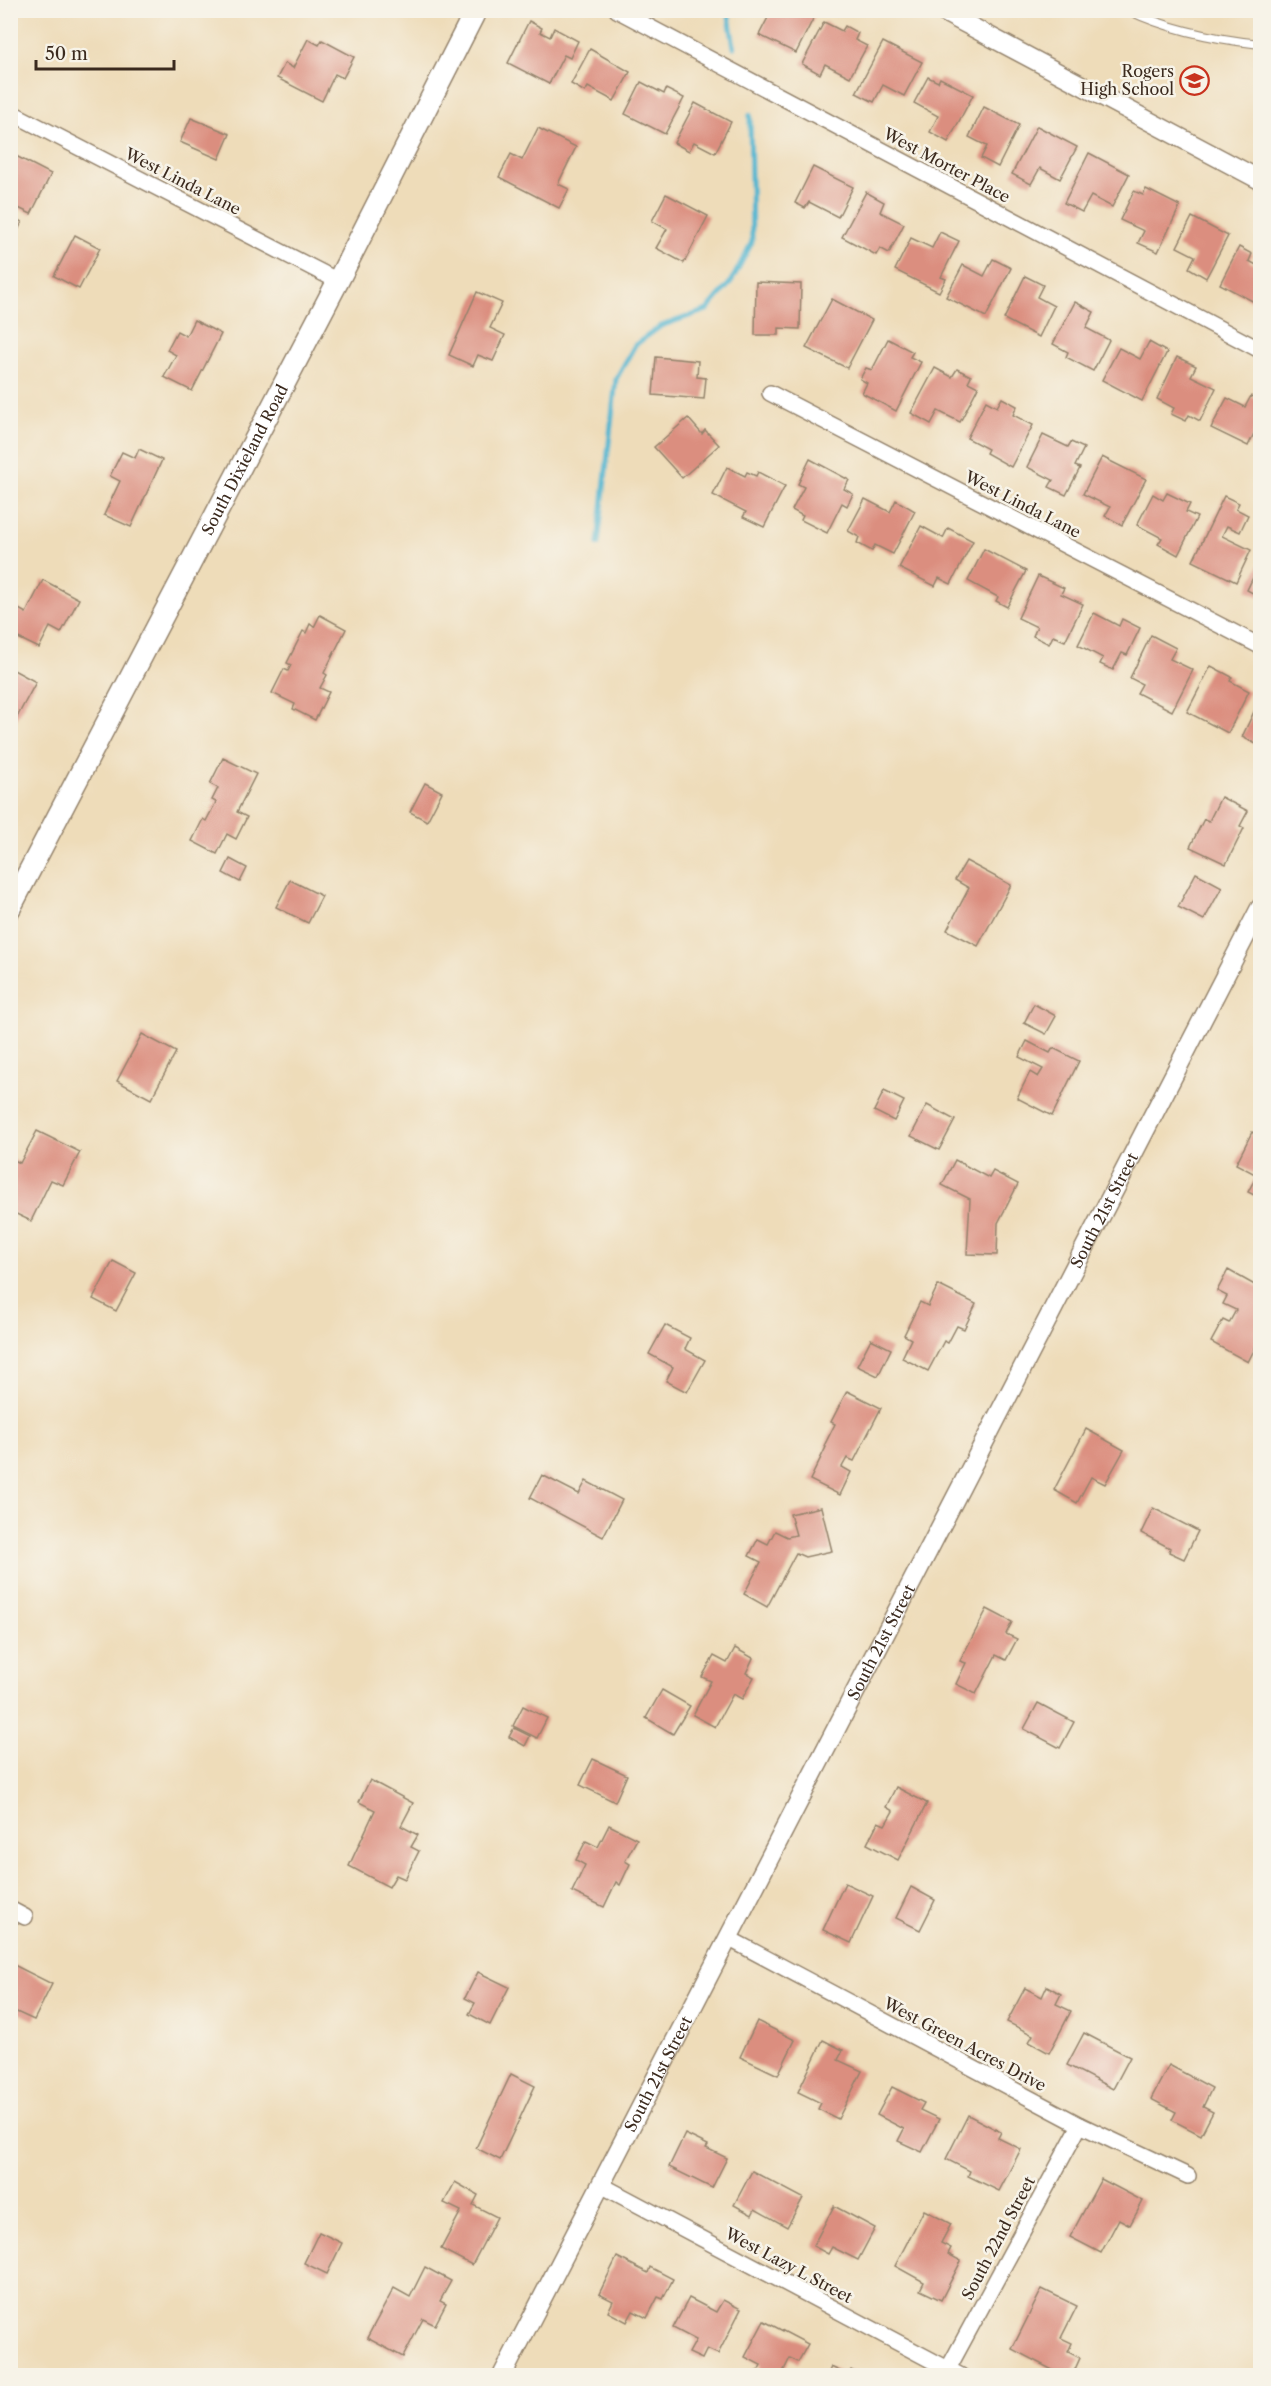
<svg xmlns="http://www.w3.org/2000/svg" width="1271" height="2386" viewBox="0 0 1271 2386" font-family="'Libre Caslon Text',serif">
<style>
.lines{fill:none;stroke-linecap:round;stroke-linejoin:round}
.stream{stroke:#51b5d0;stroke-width:5}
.building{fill:#db8e7f}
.service-casing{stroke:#94836c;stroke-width:10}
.minor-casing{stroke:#94836c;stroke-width:18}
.tertiary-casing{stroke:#94836c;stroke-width:21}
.secondary-casing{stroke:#94836c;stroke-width:24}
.service{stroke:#fff;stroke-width:8}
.minor{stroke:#fff;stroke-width:15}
.tertiary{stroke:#fff;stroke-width:18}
.secondary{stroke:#fff;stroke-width:21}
.labels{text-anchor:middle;stroke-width:5;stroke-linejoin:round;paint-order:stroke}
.poi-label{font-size:16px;fill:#3b2a1e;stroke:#f7f3e8;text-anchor:end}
.street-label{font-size:16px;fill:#3b2a1e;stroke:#f7f3e8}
</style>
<rect width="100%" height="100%" fill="#f7f3e8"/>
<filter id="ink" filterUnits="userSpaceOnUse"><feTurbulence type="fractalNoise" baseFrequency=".0167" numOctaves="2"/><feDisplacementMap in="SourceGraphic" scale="12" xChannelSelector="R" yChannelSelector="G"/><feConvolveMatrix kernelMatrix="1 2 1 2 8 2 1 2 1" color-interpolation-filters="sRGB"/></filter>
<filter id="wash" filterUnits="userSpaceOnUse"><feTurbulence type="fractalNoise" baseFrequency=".008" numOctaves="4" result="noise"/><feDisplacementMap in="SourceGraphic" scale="24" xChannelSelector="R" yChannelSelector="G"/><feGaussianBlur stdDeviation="1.35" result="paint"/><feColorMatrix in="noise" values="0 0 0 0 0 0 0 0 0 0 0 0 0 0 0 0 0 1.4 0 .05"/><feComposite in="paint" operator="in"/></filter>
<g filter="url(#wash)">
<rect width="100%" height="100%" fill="#eedcb9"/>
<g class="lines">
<g class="stream">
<polyline points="728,10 734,47"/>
<polyline points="598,544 616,379 635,345 661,326 707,310 731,282 752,242 750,115"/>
</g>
</g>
<g id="blocks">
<g class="building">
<polygon points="772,10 787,10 796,15 799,10 810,10 816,13 796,53 759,35"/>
<polygon points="529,21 542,28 540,32 550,37 554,28 578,41 570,58 564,55 549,84 508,63"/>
<polygon points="824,22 842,31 845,26 858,33 855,40 867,46 850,77 825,64 820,74 802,64"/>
<polygon points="308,39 319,45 322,40 354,57 343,78 335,74 322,101 277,78 285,63 293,68"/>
<polygon points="883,42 922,62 904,96 883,85 874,102 856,93"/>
<polygon points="590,49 630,72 614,101 588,87 585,92 571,84"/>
<polygon points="928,77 938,82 940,78 973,95 948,142 930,132 938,116 914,103"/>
<polygon points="641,82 664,94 666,89 684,98 665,134 625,114"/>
<polygon points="695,103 731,122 715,153 694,142 689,151 674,143"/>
<polygon points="984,107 1019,125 998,167 981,158 987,146 969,137"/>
<polygon points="191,118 230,134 219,159 180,142"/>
<polygon points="1037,126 1077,147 1060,179 1040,168 1031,184 1012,174"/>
<polygon points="538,128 576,147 558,184 569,189 559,208 499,177 511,154 522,160"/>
<polygon points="1089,153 1129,174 1112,207 1091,196 1082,212 1064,203"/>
<polygon points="12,154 51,174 31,214 10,204"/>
<polygon points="813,167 853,187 838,217 809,202 805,208 795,203"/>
<polygon points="1146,189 1180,206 1158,252 1138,243 1144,231 1120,220 1134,191 1143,195"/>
<polygon points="866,192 884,202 880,212 904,224 889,253 880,248 876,255 842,237"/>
<polygon points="666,194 708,216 684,263 656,248 667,229 652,221"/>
<polygon points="10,216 22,222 14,238 10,236"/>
<polygon points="1192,217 1228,236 1206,278 1189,268 1195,256 1177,247"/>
<polygon points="940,232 959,241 941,277 946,279 939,292 895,270 911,238 932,248"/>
<polygon points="75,235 100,248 79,289 54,276"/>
<polygon points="1239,247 1252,254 1249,261 1260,267 1260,305 1220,284"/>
<polygon points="993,259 1011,268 986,317 946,297 963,265 984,276"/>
<polygon points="1025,276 1043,285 1037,297 1054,306 1039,337 1004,319"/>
<polygon points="756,282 801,284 800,329 779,328 779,335 755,335"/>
<polygon points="477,292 502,303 490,328 505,335 493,361 478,355 473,366 449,355"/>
<polygon points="832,299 872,320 847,368 806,348"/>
<polygon points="1075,302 1094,312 1086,328 1109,340 1093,371 1066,357 1068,352 1053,344"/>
<polygon points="194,320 221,334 192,391 164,377 176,355 167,350 177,331 186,336"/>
<polygon points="888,339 913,352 910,357 921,362 896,411 862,393 867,383 860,379 866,368 872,370"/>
<polygon points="1149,342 1167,352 1142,401 1102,380 1119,348 1140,359"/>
<polygon points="656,357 698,361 697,377 706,378 704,399 653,395"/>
<polygon points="1177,357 1196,366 1191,376 1216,388 1200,421 1189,415 1186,421 1171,414 1174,408 1157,399"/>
<polygon points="935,368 952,377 957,369 971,376 968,382 978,387 960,422 938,411 931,424 911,413"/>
<polygon points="1251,396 1260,402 1260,421 1248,446 1211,428 1227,398 1245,407"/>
<polygon points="1002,398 1017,406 1013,415 1033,425 1011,467 986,453 988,449 967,438 986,401 997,407"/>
<polygon points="688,418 702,434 705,430 719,445 682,478 654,447"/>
<polygon points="1043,435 1068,447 1071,442 1084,448 1075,466 1080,468 1066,495 1049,487 1053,480 1027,467"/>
<polygon points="139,449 162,460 131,527 104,515 120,481 110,476 122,452 135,458"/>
<polygon points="1102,457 1146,479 1122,525 1105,516 1110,507 1083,494"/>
<polygon points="810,459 849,480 844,489 853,494 847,506 842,503 827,533 801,520 803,516 792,510 804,487 798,484"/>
<polygon points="727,467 745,476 747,472 756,476 758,472 785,486 764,527 743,517 746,512 713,495"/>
<polygon points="1167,493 1190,504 1186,512 1197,517 1178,555 1158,544 1162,538 1137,525 1153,494 1163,500"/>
<polygon points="1224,496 1239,503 1236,509 1248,515 1240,532 1227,526 1222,536 1251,550 1236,582 1193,561"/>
<polygon points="865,499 890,512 896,500 915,511 893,554 875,545 872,551 857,543 859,537 848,531"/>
<polygon points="921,526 943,538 948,528 973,541 951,584 939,578 935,586 899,568"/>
<polygon points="984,549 1026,571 1007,607 996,601 998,597 968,581"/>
<polygon points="1260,563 1260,597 1247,590"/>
<polygon points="1038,576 1064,588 1061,594 1083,604 1065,641 1053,636 1049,644 1033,636 1037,627 1018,618"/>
<polygon points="43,580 79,599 61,633 50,627 39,648 10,634 10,621 17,608 26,613"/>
<polygon points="1094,613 1119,626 1122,619 1140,628 1127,655 1122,653 1113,670 1100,664 1103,658 1078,645"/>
<polygon points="320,615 346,629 324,673 327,675 320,688 329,692 315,720 293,709 295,704 272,693 284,669 288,671 291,665 287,663 303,631 306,633 310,624 314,627"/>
<polygon points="1151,635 1176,648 1170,659 1193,670 1172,711 1137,693 1142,684 1130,678"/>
<polygon points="1211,666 1232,677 1230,681 1249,691 1228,733 1187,712"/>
<polygon points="10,668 36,682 10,730"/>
<polygon points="1260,699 1260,746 1242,737"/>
<polygon points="223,758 256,774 237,812 247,817 236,839 227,834 217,854 192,841 203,819 206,821 216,802 212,800 218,788 210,784"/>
<polygon points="425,783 442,792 427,821 410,812"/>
<polygon points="1221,797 1248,811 1240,826 1244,828 1226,864 1190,847 1204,819 1209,821"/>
<polygon points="230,859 247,868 240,882 223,873"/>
<polygon points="966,861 1011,885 978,946 947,930 969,888 955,880"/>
<polygon points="1196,873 1222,887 1204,920 1178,907"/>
<polygon points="290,880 322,896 308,923 276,907"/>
<polygon points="1034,1004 1056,1016 1046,1034 1024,1023"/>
<polygon points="142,1034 176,1052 151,1099 117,1081"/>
<polygon points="1027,1041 1050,1053 1053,1048 1079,1061 1052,1116 1017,1098 1030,1072 1038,1077 1043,1069 1019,1057"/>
<polygon points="1260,1088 1260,1104 1254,1101"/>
<polygon points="884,1091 904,1101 894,1121 874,1111"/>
<polygon points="927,1105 955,1120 939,1150 911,1136"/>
<polygon points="37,1131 80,1152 63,1185 51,1180 31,1221 10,1211 10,1158 20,1163"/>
<polygon points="1252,1132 1260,1137 1260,1198 1248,1192 1257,1175 1236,1164"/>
<polygon points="955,1160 989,1178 993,1171 1018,1184 998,1223 997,1255 967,1254 970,1199 942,1185"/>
<polygon points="113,1261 136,1273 116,1311 93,1299"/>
<polygon points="1228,1270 1260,1288 1260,1338 1248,1362 1211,1342 1223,1320 1229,1323 1236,1310 1223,1304 1227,1296 1217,1291"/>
<polygon points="938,1285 976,1304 964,1329 957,1326 948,1343 944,1341 928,1371 902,1358 911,1339 904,1335 920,1302 928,1306"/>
<polygon points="665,1325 690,1338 685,1349 705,1360 687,1392 666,1381 673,1367 649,1354"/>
<polygon points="871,1339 891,1349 878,1376 857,1366"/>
<polygon points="847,1391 881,1408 854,1461 847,1458 842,1467 851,1472 840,1495 810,1480 826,1447 824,1446 835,1424 831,1422"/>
<polygon points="1086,1429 1124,1450 1105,1484 1091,1477 1077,1503 1054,1490"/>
<polygon points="542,1475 579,1494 586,1481 622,1500 603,1537 530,1498"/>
<polygon points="821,1507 832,1551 805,1557 796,1553 767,1607 744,1594 761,1562 749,1556 758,1539 768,1544 775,1531 787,1537 796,1535 790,1514"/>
<polygon points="1153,1508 1198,1531 1184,1559 1169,1552 1170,1548 1141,1533"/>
<polygon points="987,1609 1012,1622 1006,1634 1017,1639 1006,1660 996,1655 976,1694 956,1684 966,1663 960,1661"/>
<polygon points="735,1648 753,1658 746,1673 754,1677 742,1699 733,1694 715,1727 693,1715 711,1681 702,1677 714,1656 727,1663"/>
<polygon points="662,1690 690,1706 673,1734 646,1718"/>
<polygon points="1038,1703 1074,1722 1060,1748 1024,1729"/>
<polygon points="523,1706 547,1718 537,1738 513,1726"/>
<polygon points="514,1728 530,1736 525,1746 509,1737"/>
<polygon points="593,1759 627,1775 615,1802 580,1785"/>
<polygon points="370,1780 413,1803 401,1826 418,1835 411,1847 419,1851 405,1879 396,1875 389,1887 349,1866 375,1810 359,1802"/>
<polygon points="896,1787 927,1803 898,1860 867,1844 878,1822 885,1825 893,1811 886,1807"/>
<polygon points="609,1825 637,1839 625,1861 630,1864 620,1885 616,1882 604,1907 572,1892 585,1865 576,1860 586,1841 598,1847"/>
<polygon points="845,1883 873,1896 851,1943 823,1930"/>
<polygon points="911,1887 935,1900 920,1930 896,1918"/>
<polygon points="10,1963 52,1984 34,2020 10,2009"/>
<polygon points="478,1972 509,1987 490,2025 469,2014 475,2003 465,1998"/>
<polygon points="1047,1986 1061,1994 1056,2004 1071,2011 1049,2053 1029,2042 1033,2035 1007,2022 1025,1988 1042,1997"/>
<polygon points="757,2021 795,2040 778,2075 740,2057"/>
<polygon points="1084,2033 1130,2057 1113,2089 1067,2065"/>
<polygon points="823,2040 843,2050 838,2060 862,2071 838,2119 818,2109 821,2103 798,2092"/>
<polygon points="1169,2065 1212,2088 1203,2107 1213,2112 1201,2135 1172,2120 1176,2112 1151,2099"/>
<polygon points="511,2074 535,2086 500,2160 476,2148"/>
<polygon points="892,2087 924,2103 920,2110 939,2119 922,2152 898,2141 904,2129 877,2115"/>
<polygon points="968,2115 1001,2132 998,2138 1021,2149 999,2191 968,2176 970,2171 946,2159"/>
<polygon points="685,2134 708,2145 706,2148 727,2158 712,2188 669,2167"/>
<polygon points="752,2171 803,2198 787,2227 755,2209 752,2215 734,2205"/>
<polygon points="1101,2179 1143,2201 1130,2225 1119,2219 1101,2253 1070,2237"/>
<polygon points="455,2182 478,2195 473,2205 497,2217 472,2265 441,2249 461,2211 444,2203"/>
<polygon points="834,2206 875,2228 858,2260 832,2247 828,2254 813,2246"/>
<polygon points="924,2210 951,2224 941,2243 951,2248 948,2254 961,2261 941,2300 920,2290 924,2282 895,2266"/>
<polygon points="319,2232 342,2243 327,2274 304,2263"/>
<polygon points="617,2257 648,2273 650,2267 673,2279 663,2299 658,2297 647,2318 633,2311 627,2322 608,2312 613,2301 599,2294"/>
<polygon points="425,2267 451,2281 440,2301 446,2304 435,2325 423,2319 403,2357 367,2338 394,2288 410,2297"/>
<polygon points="1042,2289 1077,2306 1061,2338 1072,2343 1068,2352 1080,2358 1072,2376 1064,2376 1012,2349"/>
<polygon points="689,2298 716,2312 723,2300 741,2309 718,2354 707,2349 702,2359 689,2353 696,2340 673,2328"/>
<polygon points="764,2321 808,2344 798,2362 790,2358 781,2376 766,2376 758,2371 761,2365 745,2357"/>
<polygon points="831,2367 848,2375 851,2370 862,2376 827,2376"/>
</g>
</g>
</g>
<g filter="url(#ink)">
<use href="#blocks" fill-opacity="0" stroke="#94836c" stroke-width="1.5"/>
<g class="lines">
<defs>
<path id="service" d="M1128,10C1169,30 1215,39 1260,44"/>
<g id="minor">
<polyline points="617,10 1260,350"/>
<polyline points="10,116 18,116 338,281"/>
<polyline points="770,393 1260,646"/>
<polyline points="10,1909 25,1917"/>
<polyline points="728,1938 1080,2125 1188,2176"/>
<polyline points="601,2185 961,2376"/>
<polyline points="948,2369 1080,2125"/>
</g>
<g id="tertiary">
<polyline points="940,10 1260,180"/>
<path id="s1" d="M502,2376L1260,908"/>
</g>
<g id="secondary">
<path id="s2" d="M10,908L338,281L476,10"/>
</g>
</defs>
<use href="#service" class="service-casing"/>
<use href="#minor" class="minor-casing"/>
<use href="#tertiary" class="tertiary-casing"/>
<use href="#secondary" class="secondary-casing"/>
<use href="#service" class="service"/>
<use href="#minor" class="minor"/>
<use href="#tertiary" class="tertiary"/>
<use href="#secondary" class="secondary"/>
</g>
</g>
<defs>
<symbol id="school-ring" viewBox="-11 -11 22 22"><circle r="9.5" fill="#f7f3e8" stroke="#c8321e" stroke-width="1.5"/><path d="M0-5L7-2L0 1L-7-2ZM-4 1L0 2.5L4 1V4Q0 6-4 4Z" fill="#c8321e"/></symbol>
</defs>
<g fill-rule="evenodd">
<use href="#school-ring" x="1178" y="64" width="33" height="33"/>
</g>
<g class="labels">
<g class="poi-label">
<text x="1174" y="77">Rogers<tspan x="1174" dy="18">High School</tspan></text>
</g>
<g class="street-label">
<text transform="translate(947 165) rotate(28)" y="6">West Morter Place</text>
<text transform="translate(183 181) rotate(27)" y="6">West Linda Lane</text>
<text dy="6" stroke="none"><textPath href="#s2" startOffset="506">South Dixieland Road</textPath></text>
<text transform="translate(1023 504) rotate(27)" y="6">West Linda Lane</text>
<text dy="6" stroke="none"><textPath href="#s1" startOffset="1312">South 21st Street</textPath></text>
<text dy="6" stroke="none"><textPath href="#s1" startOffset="826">South 21st Street</textPath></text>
<text transform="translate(965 2044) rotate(28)" y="6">West Green Acres Drive</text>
<text dy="6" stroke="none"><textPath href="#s1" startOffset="340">South 21st Street</textPath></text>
<text transform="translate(998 2238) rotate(-62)" y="6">South 22nd Street</text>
<text transform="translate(789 2265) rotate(28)" y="6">West Lazy L Street</text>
</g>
</g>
<rect width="1271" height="2386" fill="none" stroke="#f7f3e8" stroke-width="36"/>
<path d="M36 60v9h138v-9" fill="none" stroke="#3b2a1e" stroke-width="3"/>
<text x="45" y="60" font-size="18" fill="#3b2a1e" stroke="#f7f3e8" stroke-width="4.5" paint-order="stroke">50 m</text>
</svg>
